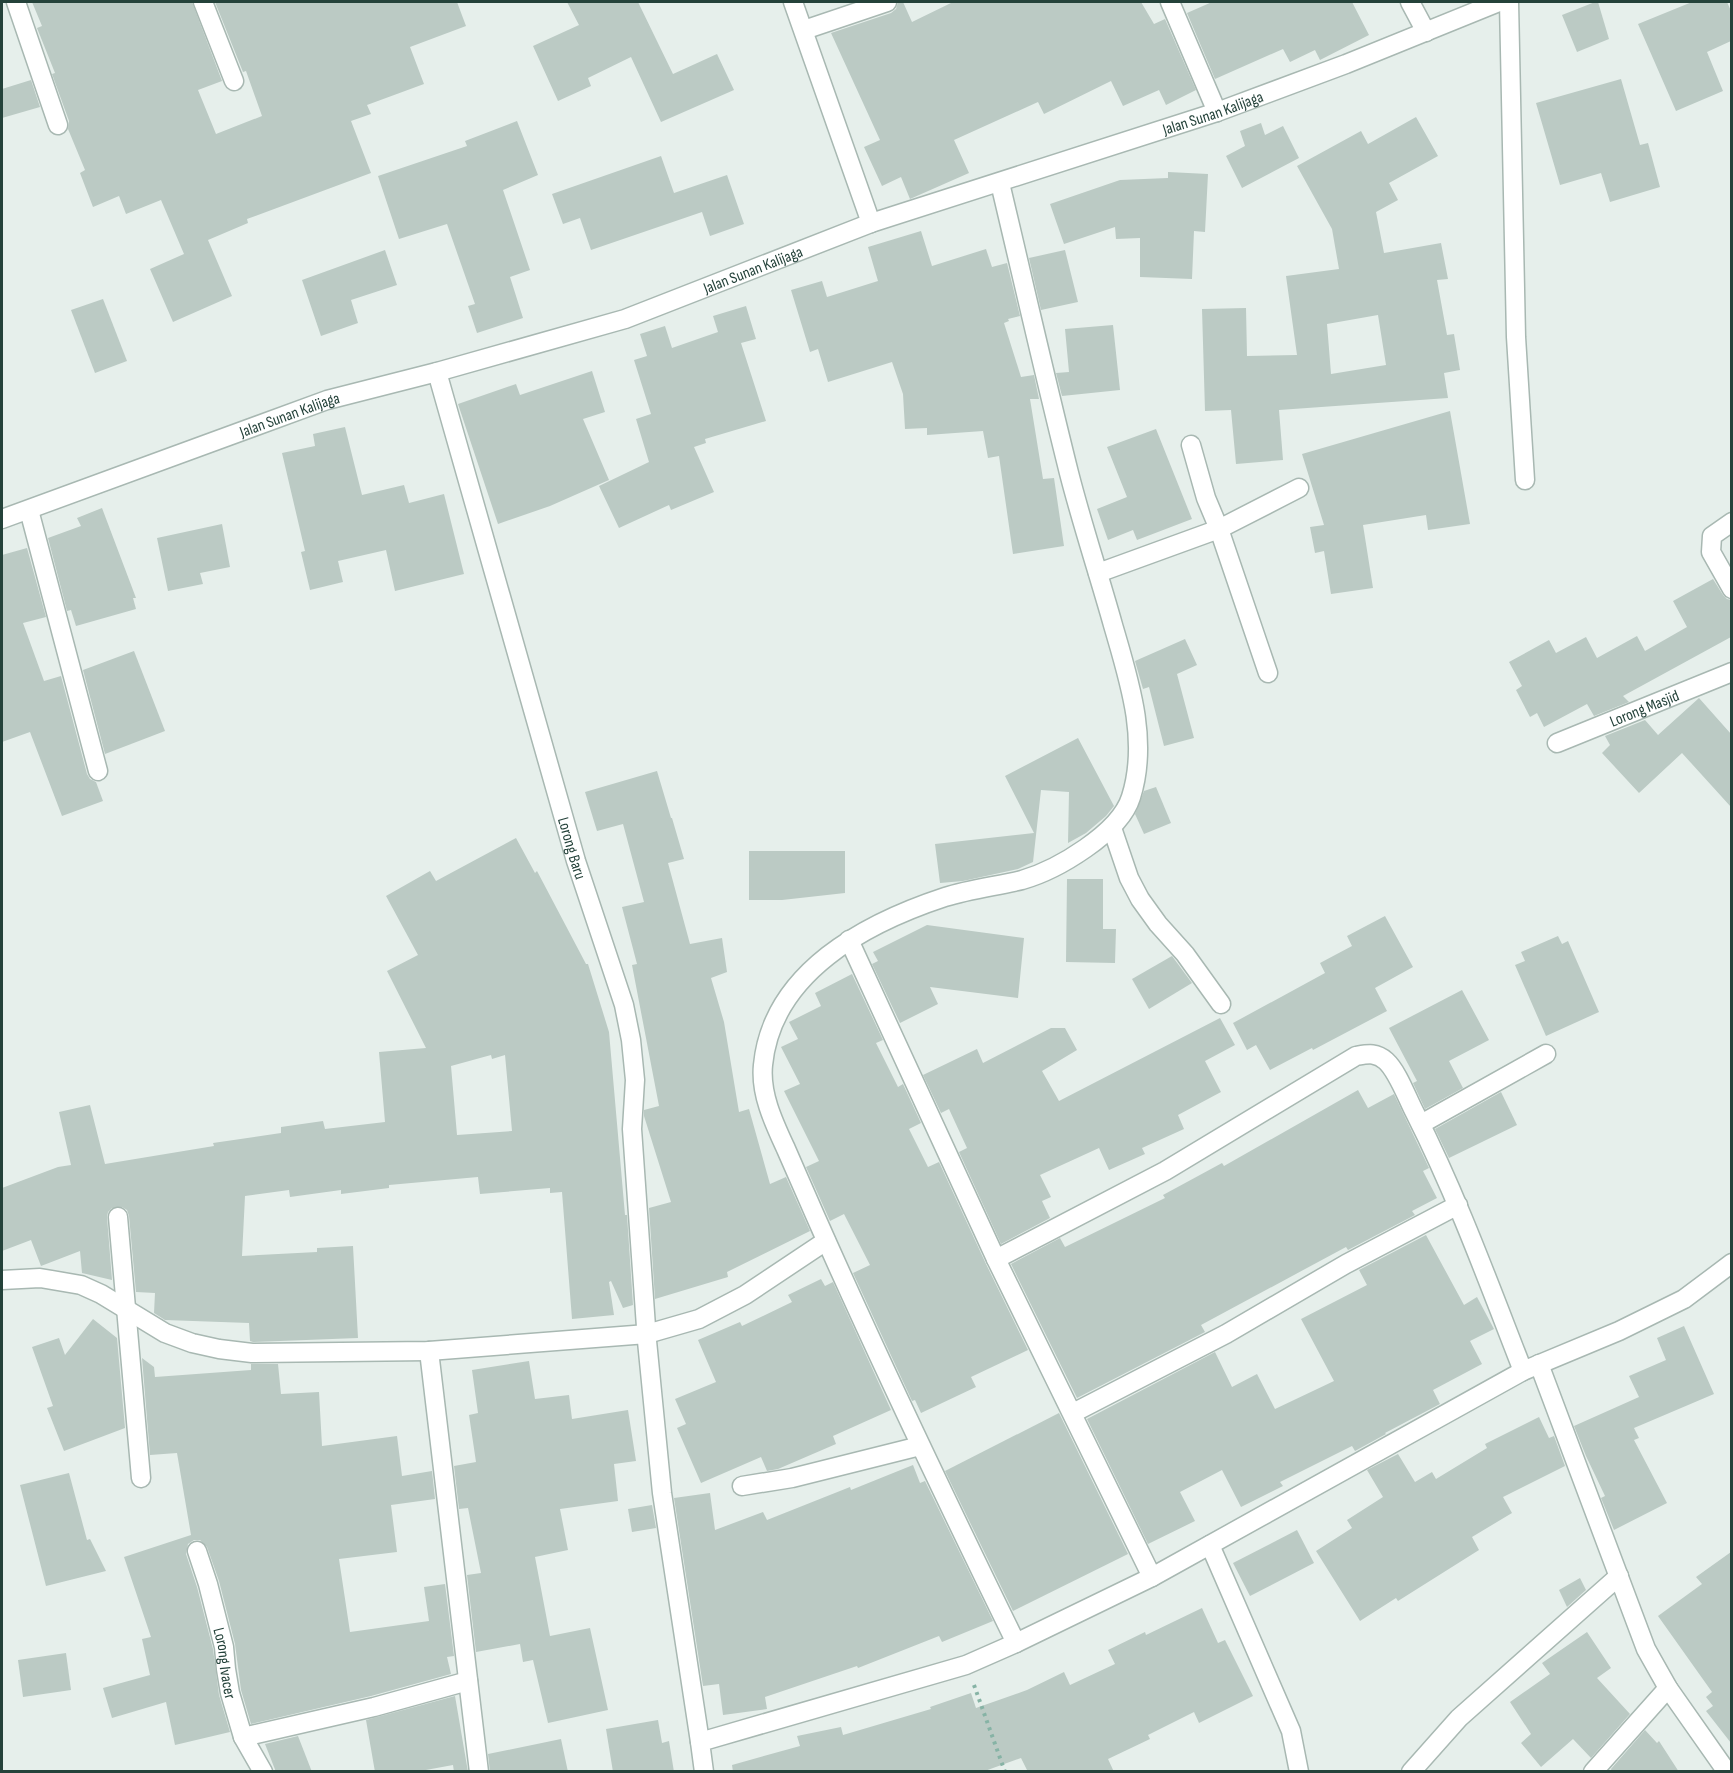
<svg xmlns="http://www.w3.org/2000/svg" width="1733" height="1773" viewBox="0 0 1733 1773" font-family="'Sofia Sans Condensed',sans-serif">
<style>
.building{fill:#bbcac4;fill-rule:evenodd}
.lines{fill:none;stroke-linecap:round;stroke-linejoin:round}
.minor-casing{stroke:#a8b8b2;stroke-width:21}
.path{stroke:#86b3a5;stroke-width:4;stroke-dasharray:3 4.5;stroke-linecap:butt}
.minor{stroke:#fff;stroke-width:18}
.labels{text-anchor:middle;stroke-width:5;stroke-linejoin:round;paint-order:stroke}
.street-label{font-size:16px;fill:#24423a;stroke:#f7fbf9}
</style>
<rect width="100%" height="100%" fill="#e6efeb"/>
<g class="building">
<polygon points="32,2 192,2 222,81 198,90 216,134 262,116 246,71 243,72 215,2 457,2 466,26 410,47 424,84 367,105 371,114 351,121 371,173 247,219 248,223 208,240 232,296 173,322 150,269 184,254 161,200 126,214 119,196 93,207 80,173 85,170 68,129 69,121 52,74 55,73 37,28 42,26"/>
<polygon points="567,2 638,2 673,74 717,54 734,90 661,122 631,57 588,78 591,86 558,101 533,46 579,25"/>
<polygon points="898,2 903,2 912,22 953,2 1141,2 1154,24 1165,19 1196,90 1166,105 1159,90 1123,106 1111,81 1044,114 1038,102 954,140 969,173 910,199 901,177 882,186 864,147 880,140 831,33 891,13 896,9"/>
<polygon points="1212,2 1352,2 1369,35 1320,60 1315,50 1290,62 1283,49 1215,79 1187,13"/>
<polygon points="1595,2 1598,2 1609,39 1577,52 1562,15"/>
<polygon points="1692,2 1727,2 1731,11 1731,41 1707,52 1723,91 1676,111 1638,24"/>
<polygon points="1621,79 1640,145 1648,143 1660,187 1610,202 1601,173 1560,185 1536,103"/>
<polygon points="31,80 40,107 2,118 2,89"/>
<path d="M1416,117L1438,156L1389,183L1398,200L1376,212L1384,253L1441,243L1448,279L1437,280L1447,335L1454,334L1460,370L1444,373L1448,398L1279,410L1283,460L1236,464L1231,410L1205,411L1202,309L1246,308L1247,356L1297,355L1286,276L1339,269L1332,229L1297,166L1361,131L1368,144ZM1378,315L1386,365L1331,374L1327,324Z"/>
<polygon points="517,121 538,175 503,190 530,270 510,277 523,318 477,333 468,306 475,304 447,224 399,239 378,176 467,146 465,141"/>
<polygon points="1261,123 1265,135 1283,126 1299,158 1242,188 1226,156 1245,146 1240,131"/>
<polygon points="661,156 674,193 727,175 744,224 710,236 702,212 591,250 580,218 563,224 552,194"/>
<polygon points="1168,172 1208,174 1205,232 1194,231 1192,279 1140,277 1140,238 1116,239 1115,227 1064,244 1050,204 1120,180 1168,178"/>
<polygon points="921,231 932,266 986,249 992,267 1007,263 1020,316 1008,319 1009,321 1004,323 1021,377 1034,375 1039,399 1030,399 1043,479 1054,478 1064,546 1013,554 999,456 988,458 983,431 927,435 927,428 905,429 903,394 892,362 828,382 818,349 810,352 791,290 822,281 827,297 878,281 868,247"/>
<polygon points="385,250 397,285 351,300 358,323 321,336 302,280"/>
<polygon points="1065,250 1078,302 1041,310 1029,258"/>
<polygon points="103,299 127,361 95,373 71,310"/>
<polygon points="746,306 756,339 741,343 766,421 705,439 706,443 694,447 714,492 671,510 669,505 619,528 599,486 649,462 636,419 651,414 634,360 647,356 640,334 665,326 672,348 718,332 713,316"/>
<polygon points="1113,325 1120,390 1062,396 1056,373 1069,372 1065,329"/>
<polygon points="592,371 605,412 583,419 609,480 550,506 498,524 458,404 516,384 520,395"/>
<polygon points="1450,411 1470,524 1428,530 1426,515 1363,525 1373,588 1331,594 1324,551 1315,553 1310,527 1324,525 1302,454"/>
<polygon points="345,427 362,495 404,485 409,503 444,494 464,574 395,591 386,550 338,561 343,582 310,590 301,552 305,551 282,453 315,446 313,434"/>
<polygon points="1156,429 1192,519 1137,540 1133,530 1108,540 1097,509 1127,497 1107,447"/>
<polygon points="102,508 136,598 133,598 136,609 76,626 71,610 67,611 48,538 81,526 77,518"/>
<polygon points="222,524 230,567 200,573 203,584 168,591 157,538"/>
<polygon points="27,548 46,617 23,623 44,681 61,676 87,774 90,779 96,782 103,801 62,816 30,732 2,742 2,555"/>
<polygon points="1713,579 1723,595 1727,599 1731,600 1731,637 1623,696 1629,702 1594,716 1587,704 1544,727 1537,713 1530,717 1516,690 1522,686 1509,662 1549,640 1556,653 1586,637 1597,658 1637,636 1645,651 1687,627 1673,601"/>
<polygon points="1185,639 1197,665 1177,674 1194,738 1164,746 1149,687 1143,689 1135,661"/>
<polygon points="134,651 165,731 105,754 83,670"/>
<polygon points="1699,698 1731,734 1731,807 1682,753 1639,793 1602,753 1610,745 1605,736 1645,720 1658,735"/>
<polygon points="1078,738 1114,806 1106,816 1086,833 1068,843 1069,792 1041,790 1033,862 1018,869 963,881 940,883 935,844 1034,833 1005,776"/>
<polygon points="657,771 671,818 672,818 684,859 668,863 690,944 722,938 727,972 711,978 724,1022 739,1112 749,1109 770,1184 786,1177 810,1231 727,1272 728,1277 655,1299 649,1208 671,1202 644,1116 644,1110 659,1106 632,965 637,964 622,907 644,902 623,824 597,831 585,792"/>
<polygon points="1156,787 1171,823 1144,834 1135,814 1144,791"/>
<path d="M516,838L535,873L537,871L586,964H588L609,1032L625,1215H627L633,1305L623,1308L611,1281L609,1282L614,1315L572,1319L562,1192L550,1193V1188L480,1194L478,1177L389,1185V1188L341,1194V1190L290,1197L289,1190L245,1196L242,1256L317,1252V1248L353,1246L358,1338L253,1342L250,1341L249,1323L165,1320L154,1313L155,1293L136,1292L129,1216L127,1210L122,1207L112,1208L108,1212L107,1217L112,1280L82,1273L80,1251L41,1266L31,1240L2,1251V1188L58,1167L71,1165L59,1112L90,1105L105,1164L214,1146L213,1143L281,1133V1127L323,1121L325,1129L385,1122L379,1052L426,1048L387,971L418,955L386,896L430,871L436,881ZM491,1055L492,1059L505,1055L512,1131L457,1135L451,1066Z"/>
<polygon points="749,851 845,851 845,893 782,900 749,900"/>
<polygon points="1067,879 1103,879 1103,929 1116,929 1115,963 1066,962"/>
<polygon points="1385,916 1413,967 1375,988 1387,1011 1313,1050 1312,1048 1270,1070 1256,1045 1247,1050 1233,1023 1325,973 1320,963 1352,946 1347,936"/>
<polygon points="927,925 1024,938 1018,998 930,987 938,1004 900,1023 872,964 878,961 873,952"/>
<polygon points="1558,936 1562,944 1568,941 1599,1012 1546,1036 1515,965 1525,961 1521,952"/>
<polygon points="1172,956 1192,983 1149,1009 1132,979"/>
<polygon points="852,974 883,1040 876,1043 898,1087 903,1084 921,1123 909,1129 928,1167 939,1162 986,1264 1028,1350 971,1377 976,1387 921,1413 915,1400 912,1401 853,1273 870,1265 844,1214 830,1221 806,1167 819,1161 784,1091 800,1084 781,1047 798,1039 789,1022 821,1006 815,993"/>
<polygon points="1462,990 1489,1040 1449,1061 1463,1088 1425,1109 1413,1083 1417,1081 1389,1028"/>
<polygon points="1220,1018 1235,1045 1205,1061 1221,1092 1178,1115 1184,1129 1142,1148 1145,1154 1109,1170 1099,1148 1040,1175 1051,1197 1042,1201 1050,1218 1001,1244 959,1152 967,1148 949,1109 941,1113 923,1075 977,1049 983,1063 1051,1028 1065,1028 1077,1050 1042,1071 1059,1101"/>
<polygon points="1358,1090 1368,1108 1394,1094 1429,1168 1423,1171 1437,1198 1412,1211 1415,1215 1348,1250 1346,1247 1201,1325 1205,1332 1077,1398 1011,1264 1060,1238 1065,1247 1165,1198 1163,1195 1222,1163 1224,1166"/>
<polygon points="1501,1092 1517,1125 1449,1158 1435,1129"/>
<polygon points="1426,1235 1464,1305 1477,1297 1494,1329 1470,1341 1482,1364 1433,1390 1440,1404 1385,1433 1386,1434 1355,1451 1352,1446 1280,1482 1283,1486 1241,1507 1222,1470 1180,1492 1195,1521 1148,1544 1087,1419 1215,1352 1232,1387 1257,1374 1275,1409 1334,1381 1301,1319 1367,1285 1359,1270"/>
<polygon points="821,1279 825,1286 833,1282 891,1410 833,1436 836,1444 778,1469 767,1471 761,1457 701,1483 677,1428 686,1424 675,1399 716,1382 698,1340 740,1322 742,1326 792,1302 788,1295"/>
<polygon points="93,1319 117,1338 125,1428 64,1451 47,1408 53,1406 32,1347 59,1338 65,1355"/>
<polygon points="1684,1326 1714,1394 1634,1428 1639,1438 1634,1440 1667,1503 1614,1530 1601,1498 1605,1496 1586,1456 1574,1426 1639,1397 1629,1376 1666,1360 1657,1338"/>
<polygon points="142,1358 154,1367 155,1377 251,1370 251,1364 278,1364 281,1394 319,1392 322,1446 397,1436 402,1476 432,1471 435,1499 391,1505 397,1552 339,1559 350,1632 429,1621 424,1587 445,1584 454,1656 447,1657 451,1674 371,1696 251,1724 241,1690 235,1644 219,1581 207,1547 200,1540 194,1540 188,1544 186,1554 197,1587 213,1649 219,1695 230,1732 175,1745 166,1702 112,1718 103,1688 150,1675 142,1639 151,1637 124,1557 191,1535 177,1453 150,1455"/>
<polygon points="529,1361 535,1399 569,1395 572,1419 628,1410 636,1461 614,1464 618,1501 560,1509 568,1550 535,1557 550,1636 590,1628 608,1710 548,1723 533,1660 523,1662 520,1644 476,1652 467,1575 481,1573 468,1508 459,1509 454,1466 476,1462 469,1415 478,1413 472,1370"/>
<polygon points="1059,1413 1128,1554 1013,1611 945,1471"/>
<polygon points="1539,1417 1549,1438 1554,1436 1565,1466 1503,1497 1512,1513 1472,1537 1479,1550 1398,1601 1396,1598 1360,1621 1316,1551 1352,1528 1347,1520 1383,1497 1367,1470 1398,1454 1415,1482 1432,1472 1436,1479 1487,1448 1485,1444"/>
<polygon points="913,1465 920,1483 925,1481 993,1621 942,1642 939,1636 858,1668 857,1666 765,1697 767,1709 723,1715 719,1684 703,1686 674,1498 710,1493 715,1530 763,1512 767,1520 850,1487 851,1490"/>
<polygon points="69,1473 87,1540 90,1539 106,1571 46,1586 20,1485"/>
<polygon points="652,1505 656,1528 632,1532 628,1509"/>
<polygon points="1297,1530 1314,1563 1250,1596 1233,1563"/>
<polygon points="1731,1552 1731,1743 1706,1711 1713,1706 1706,1697 1712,1692 1658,1616 1702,1584 1696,1577"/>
<polygon points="1580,1578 1586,1590 1567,1607 1559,1590"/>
<polygon points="1202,1608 1218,1643 1225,1640 1253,1696 1199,1723 1194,1712 1148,1735 1150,1739 1108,1759 1114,1772 1028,1772 1021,1758 982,1772 733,1772 732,1765 800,1746 797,1736 841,1727 843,1735 931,1709 930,1707 971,1693 976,1708 1027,1690 1064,1672 1070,1685 1115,1664 1108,1650 1145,1632 1146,1635"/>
<polygon points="1587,1632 1611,1668 1597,1678 1630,1714 1591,1758 1573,1739 1541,1767 1521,1743 1531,1734 1510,1702 1550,1674 1542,1663"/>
<polygon points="66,1653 71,1690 23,1697 18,1660"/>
<polygon points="455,1696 468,1772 454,1772 453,1765 415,1772 375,1772 366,1720"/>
<polygon points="658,1720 662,1743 669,1741 674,1772 613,1772 606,1729"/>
<polygon points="1645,1730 1657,1743 1659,1741 1679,1772 1612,1772 1611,1769"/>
<polygon points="298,1736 312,1772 276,1772 265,1744"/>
<polygon points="561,1739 568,1772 490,1772 488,1754"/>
</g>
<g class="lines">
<defs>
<g id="minor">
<polyline points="16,2 58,125"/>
<polyline points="203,2 234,81"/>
<polyline points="793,2 871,223"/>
<polyline points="1170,2 1217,112"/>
<polyline points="1410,2 1426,32"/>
<polyline points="1509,2 1516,337 1525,480"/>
<polyline points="804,30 887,2"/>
<path d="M1000,183C1023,280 1045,377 1069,473C1082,524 1099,575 1113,625C1129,680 1149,740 1131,797C1120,833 1057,870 1022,880C997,886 970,889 945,897C866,923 772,972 763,1065C760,1094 774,1123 786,1149C795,1170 805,1192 814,1213C878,1358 946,1500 1016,1643"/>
<path id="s1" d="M437,372L576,861L624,1005L631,1040L635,1080L632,1129L647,1341L662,1493L700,1742"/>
<polyline points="1191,445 1206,498 1219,529 1268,673"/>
<polyline points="29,510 98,771"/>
<path id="s2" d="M2,519L327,400L437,372L625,319L871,223L1217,112L1346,64L1499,2"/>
<polyline points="1732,522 1712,536 1711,552 1732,589"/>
<polyline points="1098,573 1219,529 1299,488"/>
<path id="s3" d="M1557,743L1732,672"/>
<polyline points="1112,828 1129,878 1140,899 1158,924 1185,954 1221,1004"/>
<polyline points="849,940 996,1259 1152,1577"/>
<polyline points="1421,1124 1546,1054"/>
<polyline points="118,1217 141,1478"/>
<path d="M996,1259L1165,1171L1356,1056C1368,1054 1376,1052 1386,1061C1398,1072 1407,1098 1415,1113C1457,1196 1489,1284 1523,1371"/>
<polyline points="2,1280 40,1278 81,1285 101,1294 165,1333 192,1343 219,1349 252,1353 429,1351 647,1334 699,1319 745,1295 826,1241"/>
<polyline points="429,1351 479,1772"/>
<polyline points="1539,1364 1646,1649 1668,1688 1727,1772"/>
<polyline points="1073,1413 1226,1334 1346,1264 1458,1205"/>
<polyline points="742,1486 792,1478 920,1446"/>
<polyline points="1210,1545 1291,1731 1299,1772"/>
<path id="s4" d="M197,1551L208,1584L224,1647L226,1669L230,1693L243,1737L263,1772"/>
<polyline points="243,1737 374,1707 468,1681"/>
<polyline points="704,1772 700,1742 966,1665 1016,1643 1152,1577 1523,1371 1619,1331 1684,1299 1732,1263"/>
<polyline points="1411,1772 1459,1718 1619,1576"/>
<polyline points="1593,1772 1668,1688"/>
</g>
</defs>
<use href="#minor" class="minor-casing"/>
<polyline class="path" points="974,1685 1005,1772"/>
<use href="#minor" class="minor"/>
</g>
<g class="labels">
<g class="street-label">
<text dy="6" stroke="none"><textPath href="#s2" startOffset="1278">Jalan Sunan Kalijaga</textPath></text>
<text dy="6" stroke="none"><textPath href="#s2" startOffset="792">Jalan Sunan Kalijaga</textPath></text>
<text dy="6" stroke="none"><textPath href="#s2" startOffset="306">Jalan Sunan Kalijaga</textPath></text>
<text dy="6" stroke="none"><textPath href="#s3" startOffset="94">Lorong Masjid</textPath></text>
<text dy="6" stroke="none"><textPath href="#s1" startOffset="495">Lorong Baru</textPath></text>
<text dy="6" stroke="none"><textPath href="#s4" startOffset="116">Lorong Ivacer</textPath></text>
</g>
</g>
<rect width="1733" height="1773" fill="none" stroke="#24423a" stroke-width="6"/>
</svg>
